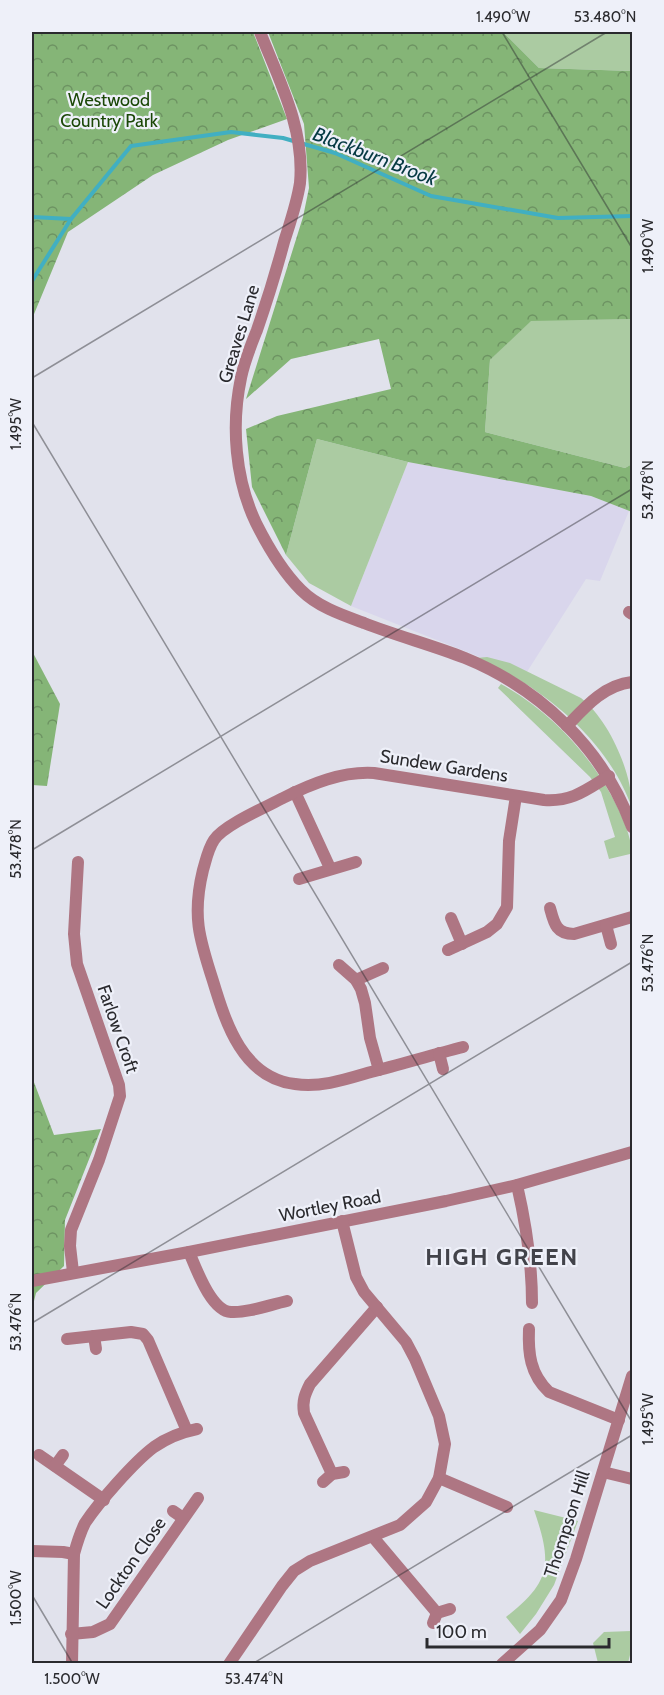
<svg xmlns="http://www.w3.org/2000/svg" width="664" height="1695" viewBox="0 0 664 1695" font-family="Cabin,sans-serif">
<style>
.industrial{fill:#d9d6ec}
.grass{fill:#abcba2}
.forest{fill:url(#forest-crowns)}
.lines{fill:none;stroke-linecap:round;stroke-linejoin:round}
.stream{stroke:#41afc2;stroke-width:4}
.minor{stroke:#ae7683;stroke-width:12}
.ticks{fill:none;stroke:#2a2a2e;stroke-width:1.5;stroke-opacity:0.45}
.labels{text-anchor:middle;stroke-width:4.5;stroke-linejoin:round;paint-order:stroke}
.park-label{font-size:18px;fill:#1a4706;stroke:#eef0f9}
.street-label{font-size:18px;fill:#2a2a2e;stroke:#eef0f9}
.water-label{font-size:20px;font-style:italic;fill:#063a43;stroke:#eef0f9}
.district-label{font-size:24px;font-weight:bold;letter-spacing:1.5px;fill:#42434a;stroke:#eef0f9}
.neatline{fill:none;stroke:#2a2a2e;stroke-width:2}
.ticks-label{font-size:15px;text-anchor:middle;fill:#2a2a2e}
</style>
<defs>
<pattern id="forest-crowns" width="20" height="18" patternUnits="userSpaceOnUse" patternTransform="scale(1.5)"><rect width="20" height="18" fill="#85b577"/><path d="M2 6a3 3 0 1 1 6 0M12 15a3 3 0 1 1 6 0" fill="none" stroke="#6d9362"/></pattern>
</defs>
<rect width="100%" height="100%" fill="#e1e2ec"/>
<polygon class="industrial" points="408,462 591,496 629,511 600,581 586,579 525,675 351,606"/>
<g class="grass">
<polygon points="503,32 632,32 632,71 539,68"/>
<polygon points="632,319 632,464 625,468 485,432 490,360 531,320"/>
<polygon points="317,439 408,462 351,606 309,583 286,555"/>
<path d="M487,657L510,663L581,698C609,720 632,772 632,807C626,793 620,779 611,766C580,718 528,680 476,658Z"/>
<path d="M501,684C552,712 593,757 619,810C626,826 632,840 632,857L630,854L609,859L604,841L615,837L601,792L590,777L498,688Z"/>
<path d="M534,1510L578,1521L554,1585L536,1614L520,1634L506,1617C552,1581 552,1563 534,1510Z"/>
<polygon points="631,1602 632,1602 632,1647 628,1663 598,1663 593,1643 604,1632 631,1631"/>
</g>
<g class="forest">
<polygon points="32,32 253,32 287,119 228,140 153,175 68,232 32,319"/>
<polygon points="268,32 503,32 539,68 632,71 632,319 531,321 490,360 485,432 625,468 632,464 632,512 591,496 408,462 317,439 286,555 252,487 246,429 277,416 391,389 379,339 291,359 246,399 303,217 309,188 304,124"/>
<polygon points="32,651 60,704 47,786 32,785"/>
<polygon points="32,1077 54,1135 101,1129 65,1220 64,1266 36,1293 32,1309"/>
</g>
<g class="lines">
<g class="stream">
<polyline points="32,217 71,219"/>
<polyline points="32,281 71,219 131,146 231,132 283,138 335,153 431,196 558,218 632,216"/>
</g>
<g class="minor">
<path d="M260,32C279,80 305,129 300,183C297,203 290,223 284,242C276,272 267,301 257,330C251,345 244,362 241,378C231,425 235,479 256,523C268,547 282,571 301,590C318,607 342,615 364,623C397,636 432,645 465,658C541,689 604,750 632,827"/>
<polyline points="629,612 632,614"/>
<path d="M567,726C585,707 604,685 632,682"/>
<polyline points="295,792 330,868"/>
<polyline points="299,879 356,862"/>
<path d="M550,908C554,923 556,934 574,934L632,917"/>
<polyline points="451,918 462,944"/>
<polyline points="606,925 611,944"/>
<polyline points="448,950 487,932 497,924 507,907 509,841 516,796"/>
<polyline points="339,965 356,980 361,989 365,1003 370,1038 379,1070"/>
<polyline points="356,980 383,968"/>
<path d="M463,1047C432,1055 402,1064 371,1072C347,1079 321,1088 295,1084C243,1078 226,1024 213,981C199,938 192,915 203,870C206,860 208,849 214,840C224,825 266,807 283,798C311,784 342,771 374,773L544,800C572,802 586,790 609,776"/>
<polyline points="439,1053 443,1069"/>
<path d="M517,1185C526,1224 532,1262 532,1303"/>
<path d="M189,1252C196,1268 211,1311 231,1312C248,1313 269,1305 287,1301"/>
<polyline points="73,1272 70,1246 71,1230 99,1160 120,1096 119,1085 77,964 74,934 78,862"/>
<polyline points="32,1281 189,1252 446,1201 517,1185 632,1152"/>
<path d="M529,1329C528,1353 530,1374 549,1392L619,1420"/>
<polyline points="94,1336 96,1349"/>
<polyline points="67,1339 131,1332 143,1334 148,1340 187,1431"/>
<polyline points="39,1455 104,1500"/>
<polyline points="55,1466 63,1455"/>
<polyline points="603,1472 632,1479"/>
<path d="M332,1474L304,1413C302,1401 305,1394 310,1384L377,1307"/>
<polyline points="439,1478 507,1507"/>
<polyline points="323,1482 332,1474 344,1472"/>
<polyline points="173,1511 183,1518"/>
<polyline points="373,1537 437,1613"/>
<polyline points="32,1551 63,1552 74,1554"/>
<polyline points="433,1623 437,1613 450,1609"/>
<polyline points="71,1634 93,1632 110,1624 198,1498"/>
<path d="M72,1664L74,1554C77,1543 80,1533 85,1523C99,1502 134,1462 154,1447C167,1438 182,1432 197,1429"/>
<polyline points="229,1664 282,1586 294,1571 310,1561 400,1525 426,1502 439,1478 445,1444 439,1416 415,1359 406,1342 364,1292 356,1277 342,1221"/>
<polyline points="502,1664 540,1630 561,1600 576,1559 632,1376"/>
</g>
</g>
<path class="ticks" d="M502,32L632,248M32,378L607,32M32,422L632,1422M32,850L632,489M32,1323L632,962M32,1595L73,1664M252,1664L632,1435"/>
<g class="labels">
<g class="park-label">
<text x="109" y="106">Westwood<tspan x="109" dy="21">Country Park</tspan></text>
</g>
<g class="street-label">
<text transform="translate(239 334) rotate(-73)" y="6">Greaves Lane</text>
<text transform="translate(444 766) rotate(9)" y="6">Sundew Gardens</text>
<text transform="translate(118 1029) rotate(71)" y="6">Farlow Croft</text>
<text transform="translate(330 1206) rotate(-11)" y="6">Wortley Road</text>
<text transform="translate(567 1524) rotate(-72)" y="6">Thompson Hill</text>
<text transform="translate(131 1563) rotate(-55)" y="6">Lockton Close</text>
</g>
<g class="water-label">
<text transform="translate(375 156) rotate(21)" y="7">Blackburn Brook</text>
</g>
<g class="district-label">
<text x="502" y="1265">HIGH GREEN</text>
</g>
</g>
<rect width="664" height="1695" fill="none" stroke="#eef0f9" stroke-width="66"/>
<path d="M427 1638v9h182v-9" fill="none" stroke="#2a2a2e" stroke-width="3"/>
<text x="436" y="1638" font-size="18" fill="#2a2a2e" stroke="#eef0f9" stroke-width="4.5" paint-order="stroke">100 m</text>
<rect x="33" y="33" width="598" height="1629" class="neatline"/>
<g class="ticks-label">
<text x="503" y="22">1.490°W</text>
<text x="605" y="22">53.480°N</text>
<text transform="translate(648 246) rotate(-90)" y="5">1.490°W</text>
<text transform="translate(16 424) rotate(-90)" y="5">1.495°W</text>
<text transform="translate(648 490) rotate(-90)" y="5">53.478°N</text>
<text transform="translate(16 849) rotate(-90)" y="5">53.478°N</text>
<text transform="translate(648 963) rotate(-90)" y="5">53.476°N</text>
<text transform="translate(16 1322) rotate(-90)" y="5">53.476°N</text>
<text transform="translate(648 1419) rotate(-90)" y="5">1.495°W</text>
<text transform="translate(16 1598) rotate(-90)" y="5">1.500°W</text>
<text x="72" y="1684">1.500°W</text>
<text x="254" y="1684">53.474°N</text>
</g>
</svg>
